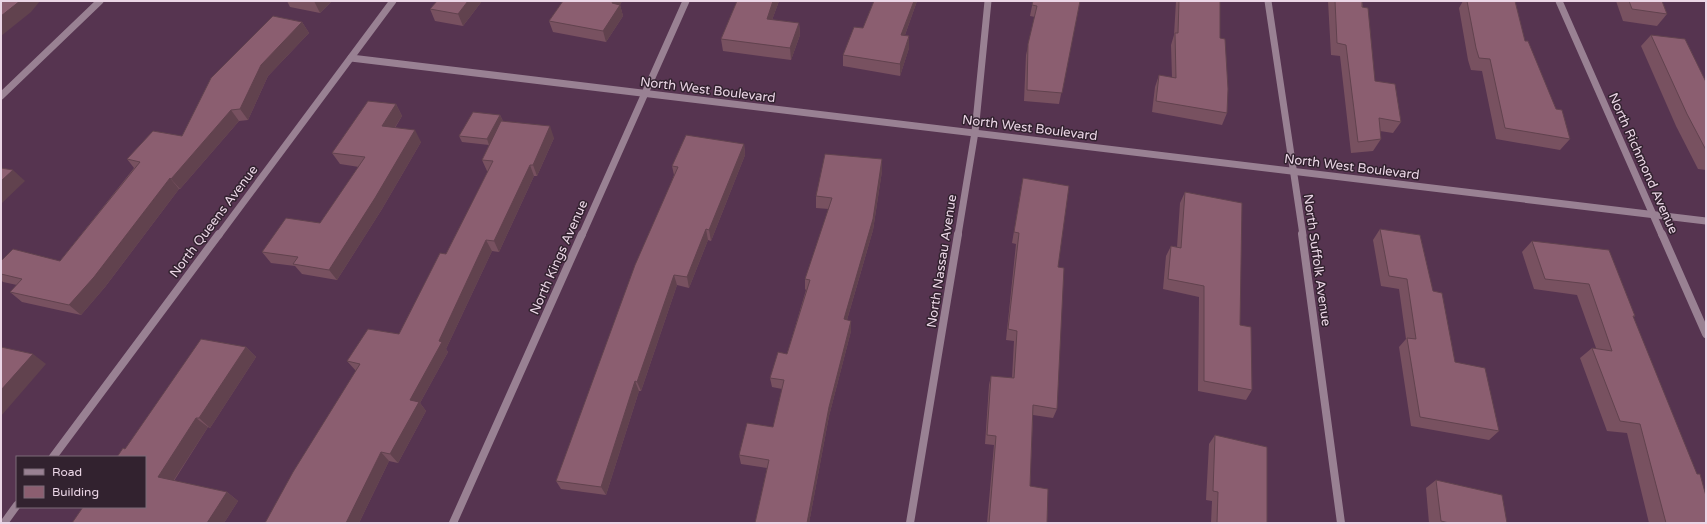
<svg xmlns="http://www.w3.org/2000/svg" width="1707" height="524" viewBox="0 0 1707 524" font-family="'Varela Round',sans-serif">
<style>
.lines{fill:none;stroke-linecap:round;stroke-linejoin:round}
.street-far1{stroke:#998193;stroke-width:7}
.street{stroke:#998193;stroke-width:8}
.wall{fill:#785160}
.shaded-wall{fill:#61424e}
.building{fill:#8b5e70;stroke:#61424e}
.labels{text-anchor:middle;stroke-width:3;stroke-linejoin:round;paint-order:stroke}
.street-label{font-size:13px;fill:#ebd6e6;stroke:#32222f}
</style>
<rect width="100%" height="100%" fill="#563450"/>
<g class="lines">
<g class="street-far1">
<polyline points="1268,1 1303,235"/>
<polyline points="1559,1 1662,235"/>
<polyline points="351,58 1706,221"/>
<polyline points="1,96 100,1"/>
<polyline points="219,235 393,1"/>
<polyline points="582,235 686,1"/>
<polyline points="958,235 975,132 988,1"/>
</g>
<g class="street">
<polyline points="1302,234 1341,523"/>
<polyline points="1662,234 1706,334"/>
<polyline points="53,457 219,234"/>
<polyline points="4,523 17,505"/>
<polyline points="453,523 582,234"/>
<polyline points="910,523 958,234"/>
</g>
</g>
<g class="wall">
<polygon points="287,1 332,1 320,13 290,7"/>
<polygon points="482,1 463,26 435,21 430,9"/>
<polygon points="563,1 622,1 620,5 623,16 606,42 553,32 549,21"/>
<polygon points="737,1 779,1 772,20 799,23 800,35 791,60 723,51 721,39"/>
<polygon points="874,1 917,1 905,35 909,36 909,48 900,76 843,66 843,55 863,28"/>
<polygon points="1033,1 1080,1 1059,104 1024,101 1026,55 1035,17 1030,16"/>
<polygon points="1176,1 1220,1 1220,38 1227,113 1222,125 1152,112 1155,87 1159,75 1172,78 1171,45 1174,35"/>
<polygon points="1328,1 1362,1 1375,81 1401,122 1393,133 1380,131 1381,139 1373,151 1351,153 1340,56 1331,55"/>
<polygon points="1463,1 1515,1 1525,41 1570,139 1560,150 1496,139 1482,71 1471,70 1468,60 1459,8"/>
<polygon points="1616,1 1662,1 1667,14 1657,26 1623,21"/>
<polygon points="302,22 309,33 268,76 248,120 239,121 180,189 179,189 105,287 81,315 22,302 10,292 17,285 3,282 1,280 1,261 60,261 134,168 127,159 182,136"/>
<polygon points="1651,35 1706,82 1706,170 1698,169 1676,126 1641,46"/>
<polygon points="396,104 402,116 395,128 421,142 382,209 337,280 302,274 295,266 271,263 262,252 320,223 359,167 340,164 332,153"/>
<polygon points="500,115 503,121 554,138 537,176 534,176 499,252 492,251 446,349 448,352 420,403 426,411 398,463 389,461 359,523 356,371 347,361 399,334 446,254 488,171 487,171 482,160 489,145 462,142 459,136"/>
<polygon points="744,144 745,155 711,241 708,240 689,288 677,285 641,391 639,391 606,495 561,489 556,481 674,175 672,166"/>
<polygon points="882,159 882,171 873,230 847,320 851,331 829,416 809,523 755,523 767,468 741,464 739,455 773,427 782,389 772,387 770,378 787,354 806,290 805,289 805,279 829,209 816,208 816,196"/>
<polygon points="1023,178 1058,267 1057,409 1053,418 1033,415 1030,486 1047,523 987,523 994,445 985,444 989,385 991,376 1012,378 1014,341 1006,340 1016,244 1012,243"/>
<polygon points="1185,192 1240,325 1252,390 1246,400 1198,391 1199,297 1163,289 1166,256 1171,246 1177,247 1180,203"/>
<polygon points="1380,229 1433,291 1455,362 1499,431 1489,440 1411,426 1399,347 1406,339 1399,289 1381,286 1373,240"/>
<polygon points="1532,241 1635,316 1633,318 1706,523 1649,523 1627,433 1607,431 1580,358 1592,348 1596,348 1577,295 1534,289 1522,252"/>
<polygon points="246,347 256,357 210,428 208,427 174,481 227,492 238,501 224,523 125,449"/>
<polygon points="1215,435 1267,523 1211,523 1212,501 1206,500 1209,444"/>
<polygon points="1436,480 1507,523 1429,523 1426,488"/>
</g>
<g class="shaded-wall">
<polygon points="20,1 40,1 31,12 1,36 1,16"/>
<polygon points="314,1 332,1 320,13"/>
<polygon points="468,1 482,1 463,26 458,14"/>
<polygon points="613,1 622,1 620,5 623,16 606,42 603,31"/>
<polygon points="773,1 779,1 768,31 767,19"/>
<polygon points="914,1 917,1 901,46 901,35"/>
<polygon points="302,22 309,33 268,76 248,120 240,109 261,65"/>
<polygon points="799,23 800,35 791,60 790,48"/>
<polygon points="909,36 909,48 900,76 900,64"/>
<polygon points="396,104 402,116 388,138 382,126"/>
<polygon points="231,110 239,121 180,189 171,179"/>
<polygon points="500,115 503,121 489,145 487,139"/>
<polygon points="550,126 554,138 537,176 533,165"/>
<polygon points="415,130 421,142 382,209 337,280 329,270"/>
<polygon points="744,144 745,155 711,241 709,230"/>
<polygon points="882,159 882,171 873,230 844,330 844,319"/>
<polygon points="530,165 534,176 499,252 494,241"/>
<polygon points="13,170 25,181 1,204 1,181"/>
<polygon points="170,178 179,189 105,287 81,315 69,305"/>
<polygon points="706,229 708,240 689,288 687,277"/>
<polygon points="486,240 492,251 446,349 448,352 420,403 426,411 398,463 390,454 410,400 439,341"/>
<polygon points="674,275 677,285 641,391 637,382"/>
<polygon points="851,321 851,331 829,416 809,523 807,523 829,407"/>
<polygon points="246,347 256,357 210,428 199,418"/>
<polygon points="33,354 46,364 1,416 1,390"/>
<polygon points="635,381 639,391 606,495 601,487"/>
<polygon points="196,418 208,427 170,486 158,477"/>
<polygon points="381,452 389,461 359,523 346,523"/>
<polygon points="227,492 238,501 224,523 207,523"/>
</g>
<g class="building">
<polygon points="1,1 20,1 1,16"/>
<polygon points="437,1 468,1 458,14 430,9"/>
<polygon points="563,1 613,1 612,3 620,5 603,31 549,21"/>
<polygon points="737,1 773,1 767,19 799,23 790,48 721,39"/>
<polygon points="874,1 914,1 901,35 909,36 900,64 843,55 854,27 863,28"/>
<polygon points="1033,1 1080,1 1062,93 1027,90 1028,44 1037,6 1032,5"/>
<polygon points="1179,1 1220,1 1220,38 1225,39 1228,89 1227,113 1156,101 1159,75 1176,78 1175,33 1178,33"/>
<polygon points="1335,1 1362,1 1362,7 1368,8 1375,81 1395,84 1401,122 1379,118 1381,139 1358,142 1346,45 1337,43"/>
<polygon points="1467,1 1515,1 1525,41 1528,41 1556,109 1562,110 1570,139 1505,128 1490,59 1479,58 1476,48"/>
<polygon points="1629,1 1662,1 1667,14 1632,9"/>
<polygon points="273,16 302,22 261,65 240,109 231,110 171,179 170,178 94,277 69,305 10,292 22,279 1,274 1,261 13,249 60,261 140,162 127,159 153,131 182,136 211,78"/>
<polygon points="1651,35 1685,39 1706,82 1706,150 1687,114"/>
<polygon points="368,101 396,104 382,126 415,130 375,198 329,270 293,264 298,257 262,252 286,218 320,223 365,157 332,153"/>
<polygon points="473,112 500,115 487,139 459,136"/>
<polygon points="501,121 550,126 533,165 530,165 494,241 486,240 439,341 442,342 410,400 419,402 390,454 381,452 346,523 265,523 293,472 360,364 347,361 368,329 399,334 440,253 446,254 493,161 482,160"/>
<polygon points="686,135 744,144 709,230 706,229 687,277 674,275 637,382 635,381 601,487 556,481 635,265 678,167 672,166"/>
<polygon points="825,154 882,159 873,219 844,319 851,321 829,407 807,523 755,523 769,460 739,455 747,423 773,427 784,380 770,378 778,352 787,354 810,280 805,279 832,198 816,196"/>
<polygon points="1,168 13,170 1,181"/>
<polygon points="1023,178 1069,186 1058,267 1064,268 1057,409 1033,405 1030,486 1048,489 1047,523 989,523 996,436 987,435 991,376 1014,378 1017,331 1008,329 1019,233 1014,232"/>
<polygon points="1185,192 1242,203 1240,325 1251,327 1252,390 1204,381 1204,286 1168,279 1171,246 1181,248"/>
<polygon points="1380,229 1420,235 1433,291 1442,293 1455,362 1485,368 1499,431 1420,417 1407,338 1416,339 1407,279 1389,276"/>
<polygon points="1532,241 1609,250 1635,316 1633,316 1697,474 1700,474 1706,496 1706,523 1666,523 1640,424 1620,421 1592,348 1612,351 1589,284 1545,279"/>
<polygon points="201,339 246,347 199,418 196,418 158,477 227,492 207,523 72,523 83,507 145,507 145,457 117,457 123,448 125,449"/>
<polygon points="1,347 33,354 1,390"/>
<polygon points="1215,435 1267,447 1267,523 1217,523 1218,492 1213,491"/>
<polygon points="1436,480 1502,495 1507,523 1449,523 1441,521"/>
</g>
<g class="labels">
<g class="street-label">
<text transform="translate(708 89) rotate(7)" y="5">North West Boulevard</text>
<text transform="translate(1030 127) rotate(7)" y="5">North West Boulevard</text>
<text transform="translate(1644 163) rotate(66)" y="5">North Richmond Avenue</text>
<text transform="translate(1352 166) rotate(7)" y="5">North West Boulevard</text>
<text transform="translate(213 221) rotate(-53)" y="5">North Queens Avenue</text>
<text transform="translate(558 257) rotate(-66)" y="5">North Kings Avenue</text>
<text transform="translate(1318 260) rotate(82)" y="5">North Suffolk Avenue</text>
<text transform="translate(941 261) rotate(-81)" y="5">North Nassau Avenue</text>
</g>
</g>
<rect width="1707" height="524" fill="none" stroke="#ebd6e6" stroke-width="4"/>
<rect x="16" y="456" width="130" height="52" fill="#32222f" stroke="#7c6a78"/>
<rect x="24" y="469" width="20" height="6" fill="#998193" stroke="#7c6a78"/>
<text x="52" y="476" font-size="12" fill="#ebd6e6">Road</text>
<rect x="24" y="486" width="20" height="12" fill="#8b5e70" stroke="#7c6a78"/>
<text x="52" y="496" font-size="12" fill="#ebd6e6">Building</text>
</svg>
